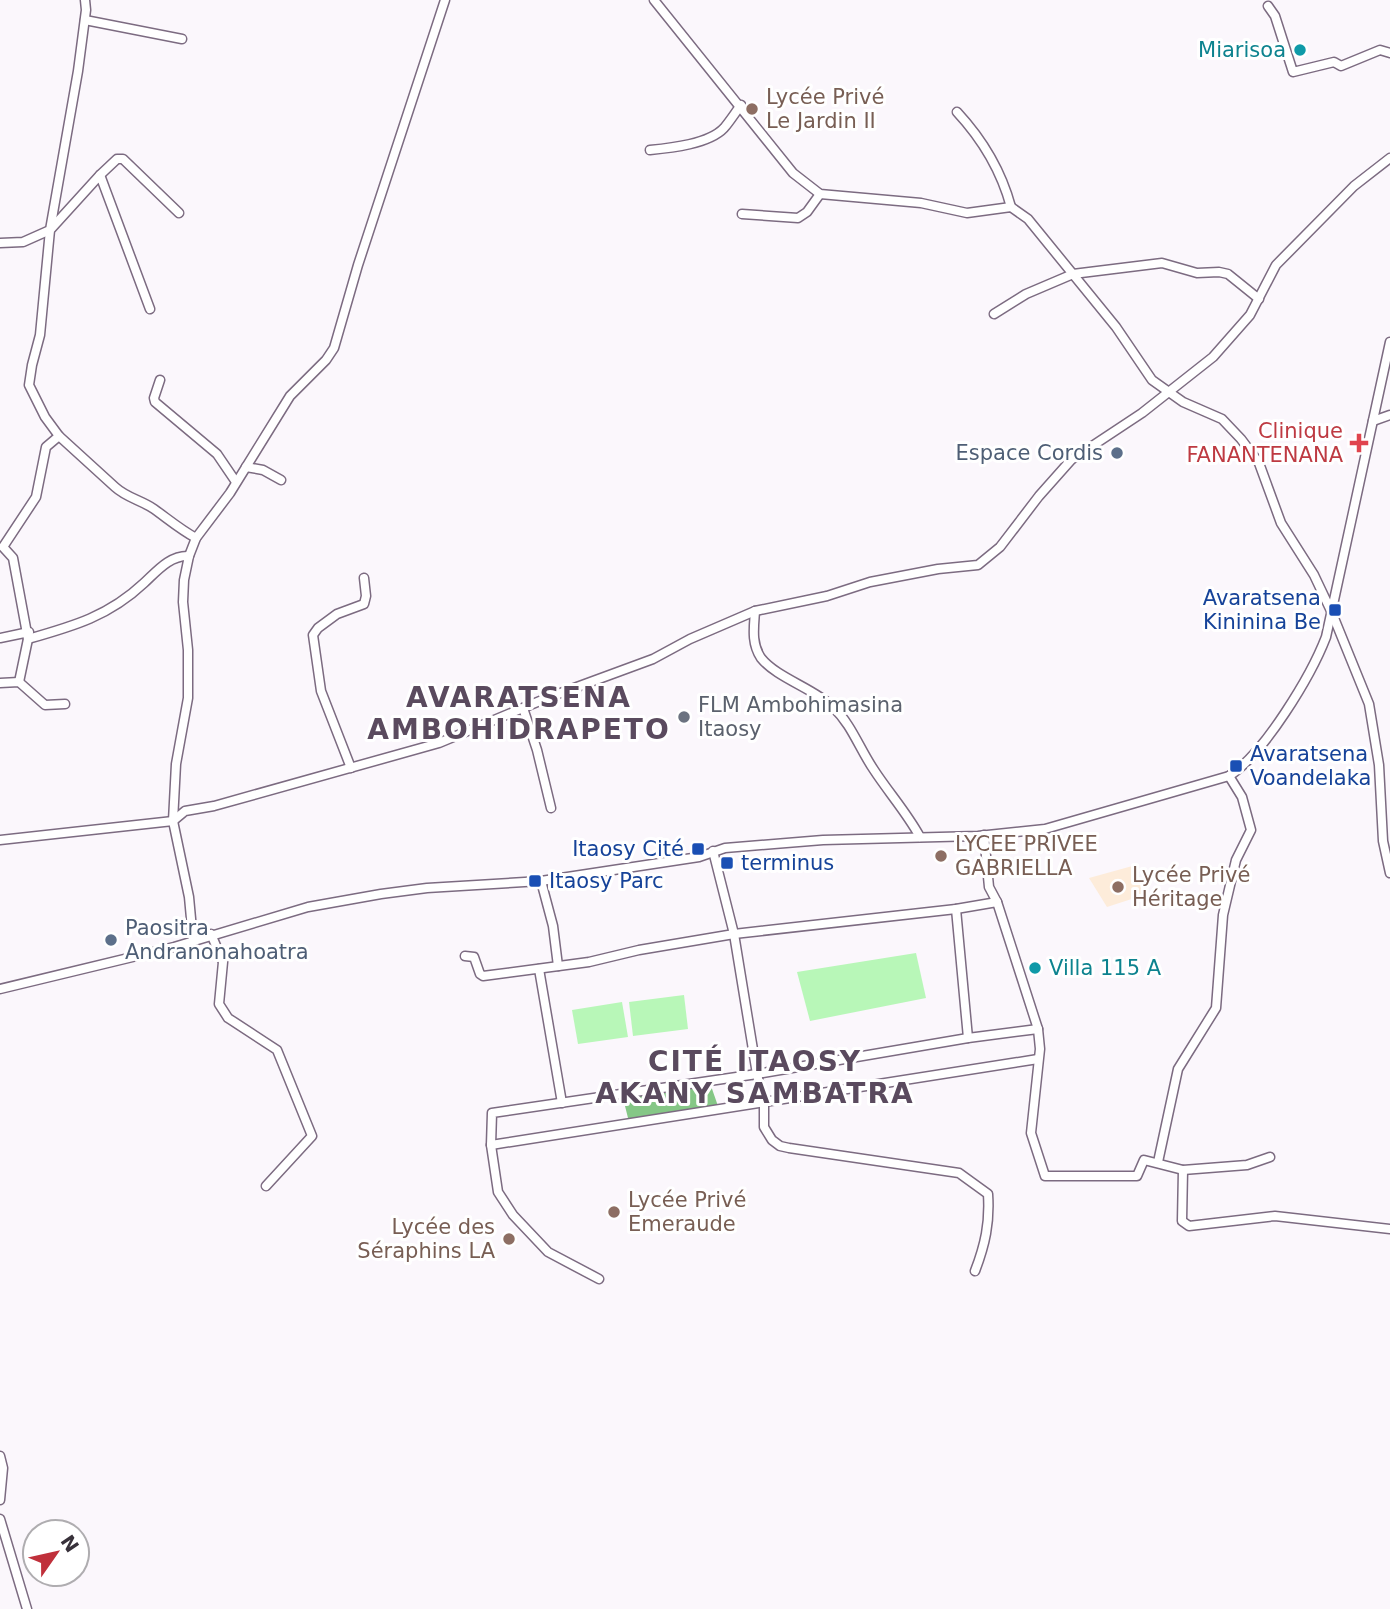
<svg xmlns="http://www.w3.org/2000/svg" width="1390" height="1609" viewBox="0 0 1390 1609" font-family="'DejaVu Sans',sans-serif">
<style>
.education{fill:#fdecda}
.green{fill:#b8f7b8}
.forest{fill:#85c786}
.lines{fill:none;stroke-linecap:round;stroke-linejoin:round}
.minor-casing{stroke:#7c6b81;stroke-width:11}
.minor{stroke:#fff;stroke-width:8}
.culture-dot{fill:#0f9aa8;stroke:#fff;stroke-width:2.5}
.education-dot{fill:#8d6e63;stroke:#fff;stroke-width:2.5}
.health-dot{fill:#e0444e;stroke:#fff;stroke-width:2.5}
.service-dot{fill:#5c6f8a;stroke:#fff;stroke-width:2.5}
.transit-dot{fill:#1a4fb4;stroke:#fff;stroke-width:2.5}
.worship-dot{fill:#6b7280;stroke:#fff;stroke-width:2.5}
.labels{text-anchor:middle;stroke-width:6;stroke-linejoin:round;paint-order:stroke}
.culture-label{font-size:21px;fill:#0d838f;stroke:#fff;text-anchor:end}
.education-label{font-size:21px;fill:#785e54;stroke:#fff;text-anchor:start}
.health-label{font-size:21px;fill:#be3a42;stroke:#fff;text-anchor:end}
.service-label{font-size:21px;fill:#4e5e75;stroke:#fff;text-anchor:end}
.transit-label{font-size:21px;fill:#164399;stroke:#fff;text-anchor:start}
.worship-label{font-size:21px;fill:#5b616d;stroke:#fff;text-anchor:start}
.district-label{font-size:28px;font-weight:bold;letter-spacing:2px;fill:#5a4a5e;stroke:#fff}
</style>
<rect width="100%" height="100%" fill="#fbf7fc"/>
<polygon class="education" points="1136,865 1144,895 1107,907 1089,878"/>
<g class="green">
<polygon points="916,953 926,998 810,1021 797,972"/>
<polygon points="684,995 688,1029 633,1036 629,1002"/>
<polygon points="622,1002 628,1037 578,1044 572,1010"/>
</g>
<polygon class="forest" points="710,1083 719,1109 629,1122 623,1098"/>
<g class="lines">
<defs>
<g id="minor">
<polyline points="654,0 793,173 820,194 921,203 967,213 1011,207 1028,219 1116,327 1152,380 1183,402 1222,419 1241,439 1259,463 1281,523 1314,575 1332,613 1369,704 1379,765 1383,841 1390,873"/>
<polyline points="1268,6 1275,16 1293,72 1334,62 1341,66 1380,50 1390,53"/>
<polyline points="85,20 182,39"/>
<path d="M957,112C983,140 1001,170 1011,207"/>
<path d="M650,150C671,148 709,144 724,128C730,121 735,113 741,105"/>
<polyline points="100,175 117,159 123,159 179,213"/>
<polyline points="742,214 798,218 807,212 820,194"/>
<polyline points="0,243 23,242 50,230 78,71 86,10 85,0"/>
<path d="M150,309L100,175L50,230L40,335L32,365L29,385L45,417L59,436L115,487C127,498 141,500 154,509C168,519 181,530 196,538"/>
<polyline points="994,314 1026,294 1073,274 1162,263 1197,273 1219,272 1228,274 1259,299"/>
<polyline points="160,380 154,398 155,402 217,454 236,482"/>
<polyline points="1373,421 1390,415"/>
<path d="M59,436L46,447L36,497L3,547L13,558L28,639C74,626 109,616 144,583C157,571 170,555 189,556"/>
<polyline points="246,467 263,470 281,480"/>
<path d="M755,611C754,627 751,643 761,658C777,678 813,688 833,707C852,725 859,748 874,770C889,793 907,813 920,837"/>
<polyline points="0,638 29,632"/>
<polyline points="19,682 28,639"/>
<polyline points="0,683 19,682 45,705 65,704"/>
<polyline points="523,708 537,750 551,808"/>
<polyline points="351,768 321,691 313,635 318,628 337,614 364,604 366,596 364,578"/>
<polyline points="984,835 989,887 997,902 1038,1029 1040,1049 1031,1133 1045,1176 1137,1176 1144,1160 1183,1170 1247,1165 1270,1157"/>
<polyline points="0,840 173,821 185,811 214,806 439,743 547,698 653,659 690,639 755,611 827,596 870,582 938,569 978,565 1000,547 1039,496 1071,460 1142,413 1213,357 1250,315 1276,265 1354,186 1390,158"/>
<path d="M713,851L734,934L757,1074L764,1104V1127L772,1140L780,1146L789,1148L959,1173L988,1194C990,1223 985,1245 975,1271"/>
<polyline points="541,881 553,926 558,966"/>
<polyline points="956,909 968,1038"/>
<polyline points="211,934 223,962 219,1004 228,1018 277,1050 312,1136 266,1186"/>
<polyline points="193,940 189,897 173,821 176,764 188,698 188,650 183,602 184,580 189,556 196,538 230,493 290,396 326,360 334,348 358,265 445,0"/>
<polyline points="465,956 474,957 480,974 483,976 589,962 639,950 734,934 956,909 997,902"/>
<polyline points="539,969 562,1103"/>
<path d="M0,989L174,947L308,907L381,894L427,888L541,881L699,857L725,848L823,840L978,836L1045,829L1229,776C1264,754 1311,676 1326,637L1390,342"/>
<polyline points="491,1145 1038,1059"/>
<polyline points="1158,1162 1178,1069 1216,1008 1223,915 1236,860 1251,830 1242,797 1229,776"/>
<polyline points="1183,1170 1182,1221 1189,1226 1275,1216 1390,1229"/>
<polyline points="599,1279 548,1252 513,1215 498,1192 491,1145 492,1113 757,1074 968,1038 1038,1029"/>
<polyline points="0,1456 3,1468 0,1500"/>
<polyline points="0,1519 27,1609"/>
</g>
</defs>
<use href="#minor" class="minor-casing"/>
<use href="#minor" class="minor"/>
</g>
<g class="culture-dot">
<circle cx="1300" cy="50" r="7"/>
<circle cx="1035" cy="968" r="7"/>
</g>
<g class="education-dot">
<circle cx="752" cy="109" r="7"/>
<circle cx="941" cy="856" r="7"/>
<circle cx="1118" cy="887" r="7"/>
<circle cx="614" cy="1212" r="7"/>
<circle cx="509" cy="1239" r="7"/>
</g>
<path class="health-dot" d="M1355.5 432.5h7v7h7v7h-7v7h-7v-7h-7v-7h7z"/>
<g class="service-dot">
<circle cx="1117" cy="453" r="7"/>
<circle cx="111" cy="940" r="7"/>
</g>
<g class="transit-dot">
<rect x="1328" y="603" width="14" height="14" rx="3.5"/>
<rect x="1229" y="759" width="14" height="14" rx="3.5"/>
<rect x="691" y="842" width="14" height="14" rx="3.5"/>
<rect x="720" y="856" width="14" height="14" rx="3.5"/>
<rect x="528" y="874" width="14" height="14" rx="3.5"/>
</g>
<circle class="worship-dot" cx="684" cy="717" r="7"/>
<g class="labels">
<g class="culture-label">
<text x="1286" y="57">Miarisoa</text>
<text x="1049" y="975" text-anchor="start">Villa 115 A</text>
</g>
<g class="education-label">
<text x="766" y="104">Lycée Privé<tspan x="766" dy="24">Le Jardin II</tspan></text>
<text x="955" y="851">LYCEE PRIVEE<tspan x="955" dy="24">GABRIELLA</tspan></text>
<text x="1132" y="882">Lycée Privé<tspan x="1132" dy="24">Héritage</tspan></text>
<text x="628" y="1207">Lycée Privé<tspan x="628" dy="24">Emeraude</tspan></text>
<text x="495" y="1234" text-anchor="end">Lycée des<tspan x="495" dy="24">Séraphins LA</tspan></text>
</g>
<g class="health-label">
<text x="1343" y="438">Clinique<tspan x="1343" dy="24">FANANTENANA</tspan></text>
</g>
<g class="service-label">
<text x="1103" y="460">Espace Cordis</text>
<text x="125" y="935" text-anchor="start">Paositra<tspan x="125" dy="24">Andranonahoatra</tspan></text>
</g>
<g class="transit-label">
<text x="1321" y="605" text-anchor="end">Avaratsena<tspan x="1321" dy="24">Kininina Be</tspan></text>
<text x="1250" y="761">Avaratsena<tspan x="1250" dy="24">Voandelaka</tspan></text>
<text x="684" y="856" text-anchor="end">Itaosy Cité</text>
<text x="741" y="870">terminus</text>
<text x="549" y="888">Itaosy Parc</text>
</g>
<g class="worship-label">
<text x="698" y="712">FLM Ambohimasina<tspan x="698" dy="24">Itaosy</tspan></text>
</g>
<g class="district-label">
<text x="519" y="707">AVARATSENA<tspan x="519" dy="32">AMBOHIDRAPETO</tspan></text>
<text x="755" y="1071">CITÉ ITAOSY<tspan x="755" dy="32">AKANY SAMBATRA</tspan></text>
</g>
</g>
<g transform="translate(56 1553) rotate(56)"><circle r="33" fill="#ffffff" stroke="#afadb0" stroke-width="2"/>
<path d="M0-5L12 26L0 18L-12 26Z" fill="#c0303b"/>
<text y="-10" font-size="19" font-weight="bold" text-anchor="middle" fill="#38313a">N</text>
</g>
</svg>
